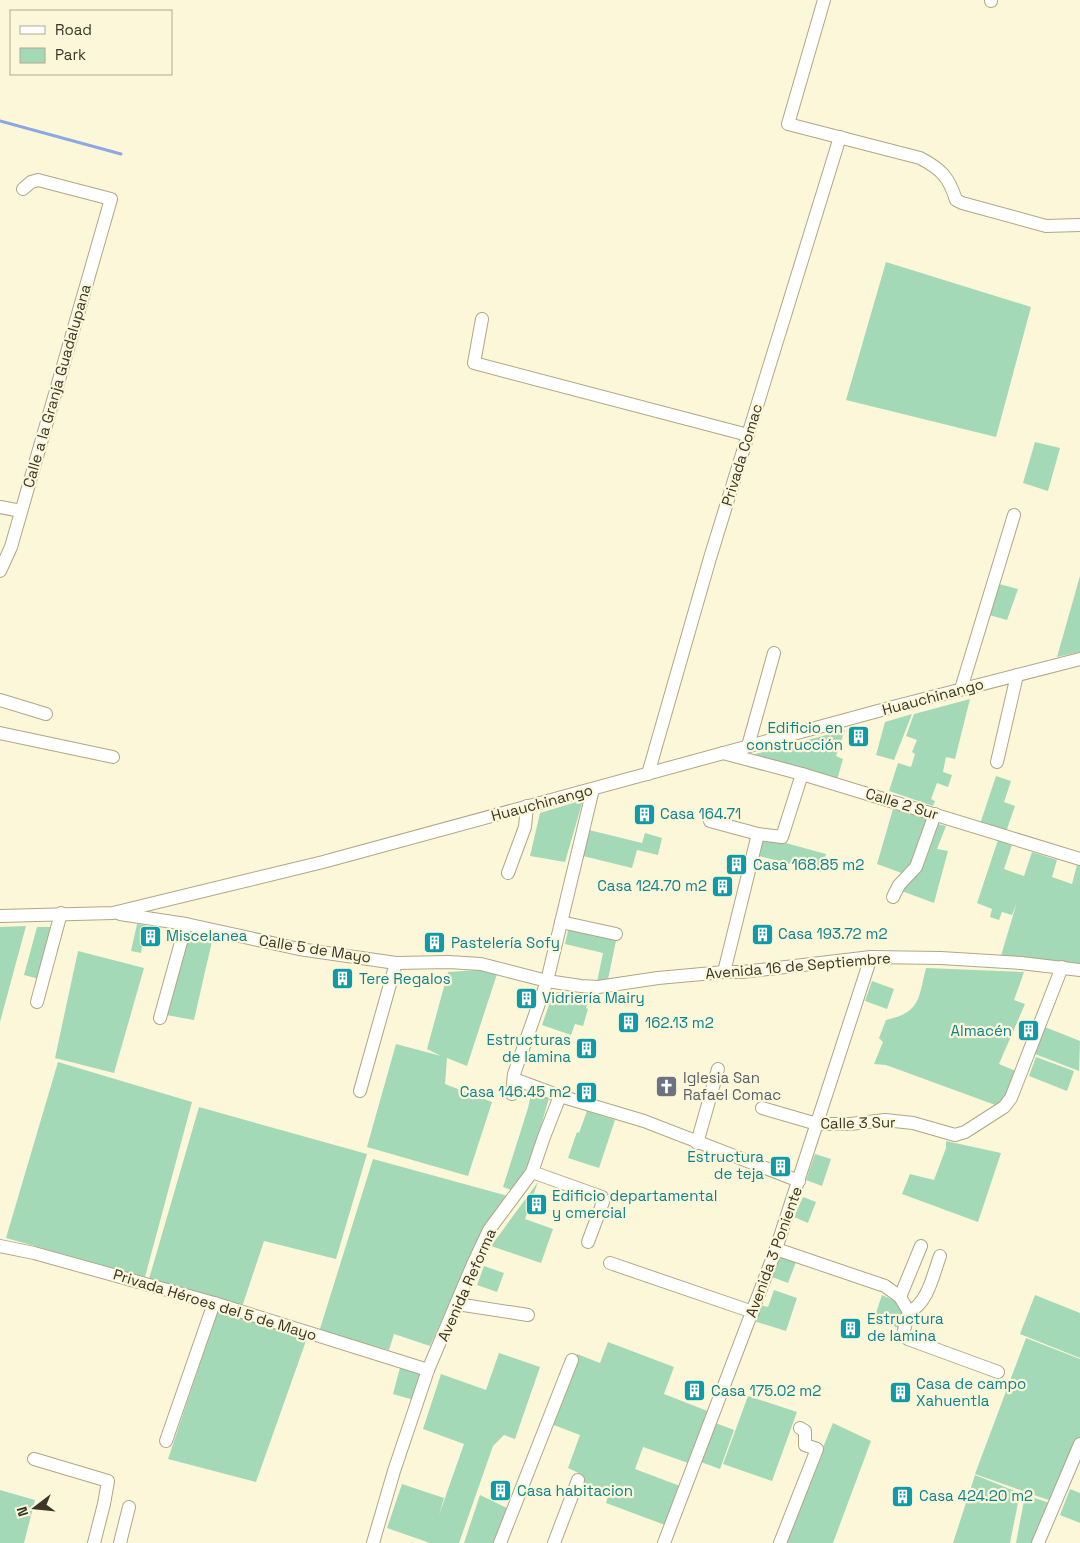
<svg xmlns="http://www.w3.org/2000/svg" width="1080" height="1543" viewBox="0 0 1080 1543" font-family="'Space Grotesk',sans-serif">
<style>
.green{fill:#a3d9b6}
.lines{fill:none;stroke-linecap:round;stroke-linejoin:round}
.stream{stroke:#8aa8e2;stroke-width:3}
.minor-casing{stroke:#afa786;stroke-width:14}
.minor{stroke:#fff;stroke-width:12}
.labels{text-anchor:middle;stroke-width:4.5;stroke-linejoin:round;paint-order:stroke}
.street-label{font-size:15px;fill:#3a3628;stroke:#fdf7da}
.culture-label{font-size:15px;fill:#0d838f;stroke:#fdf7da;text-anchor:start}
.worship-label{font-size:15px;fill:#5b616d;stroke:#fdf7da;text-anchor:start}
</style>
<rect width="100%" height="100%" fill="#fdf7da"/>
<g class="green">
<polygon points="886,262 1031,307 996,437 846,400"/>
<polygon points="1035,442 1060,448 1048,491 1023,483"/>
<polygon points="1080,576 1080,652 1057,657"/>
<polygon points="999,584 1018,589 1007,620 989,615"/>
<polygon points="970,699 955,759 946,757 943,772 952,775 948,787 937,783 931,799 935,801 933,806 889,791 898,763 911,767 915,754 912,752 917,740 906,736 914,714"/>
<polygon points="912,714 894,760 876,755 885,722"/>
<polygon points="845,730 836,756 843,759 837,780 748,756"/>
<polygon points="996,776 1011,781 1004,802 1015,806 1006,832 980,824"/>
<polygon points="583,800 565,862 530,856 540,813"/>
<polygon points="893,809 930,820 907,875 877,864"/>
<polygon points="934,823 946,826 937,849 948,851 934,903 899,890"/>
<polygon points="589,830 642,843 645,833 662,838 658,855 637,850 632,868 583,856"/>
<polygon points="760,836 826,854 821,872 755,855"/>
<polygon points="998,840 1012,845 1004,869 1024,876 1032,852 1057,860 1052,877 1072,884 1077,865 1080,866 1080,966 1000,959 1017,902 1012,915 1002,912 999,920 990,917 992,909 977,903"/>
<polygon points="137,924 145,925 141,953 131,951"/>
<polygon points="26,926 0,1022 0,927"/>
<polygon points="569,926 617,936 607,984 597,982 603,953 565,944"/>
<polygon points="37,927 53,927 39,979 24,975"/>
<polygon points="188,933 213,937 194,1020 166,1015"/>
<polygon points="78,951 144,968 114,1073 55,1058"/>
<path d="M926,968L1024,972L1014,1000L1025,1004L999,1064L1018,1072L1009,1096L998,1106L886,1065L874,1064L883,1042L879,1038L886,1020C921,1012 918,999 926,968Z"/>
<polygon points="479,970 497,974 467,1066 447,1058 445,1084 492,1102 468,1176 367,1147 396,1044 441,1056 427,1049 448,972"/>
<polygon points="872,981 894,989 887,1009 865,1001"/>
<polygon points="557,992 585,995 591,994 586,1008 588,1009 583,1026 575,1024 571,1035 542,1025 552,996"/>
<polygon points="1045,1027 1080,1041 1079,1071 1035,1054"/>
<polygon points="1036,1057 1074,1071 1067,1091 1029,1076"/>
<polygon points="58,1062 192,1102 145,1277 6,1238"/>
<polygon points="532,1090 549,1098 529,1169 514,1191 503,1187 528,1108"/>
<polygon points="199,1107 367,1154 336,1259 264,1241 242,1307 149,1279"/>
<polygon points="587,1111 615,1120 599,1168 568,1158 577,1132 579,1133"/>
<polygon points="946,1141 1001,1153 978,1222 902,1194 910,1174 934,1180 946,1148"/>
<polygon points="815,1154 831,1159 822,1186 806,1180"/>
<polygon points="373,1159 508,1196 486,1223 430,1346 394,1334 389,1350 319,1332"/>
<polygon points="538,1182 525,1219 553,1229 541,1263 491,1246"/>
<polygon points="803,1197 816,1202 808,1223 794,1217"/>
<polygon points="779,1256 796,1262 788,1283 772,1277"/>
<polygon points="484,1266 504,1273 497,1292 477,1285"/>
<polygon points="774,1290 797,1298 786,1331 754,1321 760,1305 768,1307"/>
<polygon points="882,1295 897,1302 903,1311 899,1328 874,1319"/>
<polygon points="1035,1295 1080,1313 1080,1358 1020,1334"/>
<polygon points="218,1310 307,1338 256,1482 168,1459"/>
<polygon points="1026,1338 1080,1359 1080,1437 1054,1502 975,1474"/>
<polygon points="608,1342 674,1367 664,1394 710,1412 691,1464 643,1447 635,1469 680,1486 665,1525 606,1503 608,1496 580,1485 583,1475 568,1468 580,1435 551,1424 577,1354 600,1363"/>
<polygon points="499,1353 540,1367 515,1439 504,1435 493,1446 459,1543 430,1543 387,1528 402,1484 444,1498 439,1515 464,1444 423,1429 441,1374 486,1390"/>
<polygon points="401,1364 425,1372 414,1400 393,1394"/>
<polygon points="748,1396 797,1412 772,1481 723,1464"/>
<polygon points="713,1422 734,1430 720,1469 698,1461"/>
<polygon points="833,1423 871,1441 833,1543 784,1543"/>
<polygon points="975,1475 1020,1493 1010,1543 953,1543"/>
<polygon points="1070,1489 1080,1493 1080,1523 1060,1515"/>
<polygon points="0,1490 35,1500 24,1543 0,1543"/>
<polygon points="480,1495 509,1509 497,1543 464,1543"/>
<polygon points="1025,1495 1053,1504 1036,1543 1016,1543"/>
</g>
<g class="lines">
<polyline class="stream" points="0,121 121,154"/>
<defs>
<g id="minor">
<path d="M824,0L788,124L920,158C941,169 949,177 956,200L962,203L1046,226L1080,225"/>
<polyline points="991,1 991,0"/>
<polyline points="482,319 474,363 748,435"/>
<polyline points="0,507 21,511"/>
<polyline points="0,571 11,547 111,199 38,180 31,182 23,189"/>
<polyline points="961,689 1014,515"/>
<polyline points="0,700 46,714"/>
<polyline points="0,733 113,757"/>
<polyline points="748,746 774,653"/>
<polyline points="723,753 802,774 1080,859"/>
<polyline points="997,762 1017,675"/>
<polyline points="648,774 710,558 840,137"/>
<polyline points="710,821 758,834 782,837 802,774"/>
<polyline points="508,873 525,827 527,806"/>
<polyline points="893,897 899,885 916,867 935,814"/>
<polyline points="120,914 186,924 299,949 396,963 449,962 481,964 547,981 581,986 598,987 658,978 724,972 742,972 871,957 941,958 1021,963 1080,970"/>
<polyline points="0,916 113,913 323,862 889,708 1080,659"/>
<polyline points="561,922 616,934"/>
<polyline points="724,972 758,834"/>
<polyline points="37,1002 61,913"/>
<polyline points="160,1018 186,924"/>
<polyline points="515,1078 517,1080 560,1096 644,1121 799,1181"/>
<polyline points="360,1091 396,963"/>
<polyline points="512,1094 514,1074 547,981 593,789"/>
<polyline points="762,1108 817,1124 850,1124 885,1120 913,1123 955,1135 965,1132 1004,1107 1011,1098 1062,967"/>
<polyline points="697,1143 718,1069"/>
<polyline points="532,1172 602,1197 603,1202 588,1242"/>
<polyline points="0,1246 34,1253 214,1303 428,1370"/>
<polyline points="776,1249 885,1286 900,1297 909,1312 904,1330 905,1336 908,1339 998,1372"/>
<polyline points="610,1263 753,1312"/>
<polyline points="900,1297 921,1246"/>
<polyline points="457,1304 528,1315"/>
<path d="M909,1312C928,1303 933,1275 940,1256"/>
<polyline points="166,1441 214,1303"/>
<polyline points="34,1459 108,1481 104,1504 94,1543"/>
<polyline points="120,1543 129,1507"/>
<polyline points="373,1543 394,1471 428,1370 473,1264 489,1230 532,1172 544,1137 560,1096"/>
<polyline points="500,1543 572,1360"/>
<polyline points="554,1543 578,1480"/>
<polyline points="664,1543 776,1249 871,957"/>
<polyline points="780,1543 817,1449 805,1445 805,1431 800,1428"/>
<polyline points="1038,1543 1080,1444"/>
</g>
</defs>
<use href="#minor" class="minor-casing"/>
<use href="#minor" class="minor"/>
</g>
<defs>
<symbol id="building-square" viewBox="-11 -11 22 22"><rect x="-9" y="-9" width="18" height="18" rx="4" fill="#0f9aa8" stroke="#fdf7da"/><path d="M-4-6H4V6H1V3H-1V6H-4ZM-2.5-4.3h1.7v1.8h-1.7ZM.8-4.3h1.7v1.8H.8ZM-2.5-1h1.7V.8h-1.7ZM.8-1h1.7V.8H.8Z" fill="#fff"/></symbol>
<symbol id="church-square" viewBox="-11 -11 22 22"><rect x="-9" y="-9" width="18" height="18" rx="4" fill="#6b7280" stroke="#fdf7da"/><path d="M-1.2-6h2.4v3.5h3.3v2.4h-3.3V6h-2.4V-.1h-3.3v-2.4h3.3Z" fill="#fff"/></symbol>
</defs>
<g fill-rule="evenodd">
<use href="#building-square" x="846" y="724" width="25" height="25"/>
<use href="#building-square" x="632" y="802" width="25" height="25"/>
<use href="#building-square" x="724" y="852" width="25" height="25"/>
<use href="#building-square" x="710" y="874" width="25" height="25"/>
<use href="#building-square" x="750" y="922" width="25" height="25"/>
<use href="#building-square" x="138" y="924" width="25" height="25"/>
<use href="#building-square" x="422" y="930" width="25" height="25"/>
<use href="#building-square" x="330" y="966" width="25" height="25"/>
<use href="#building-square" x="514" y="986" width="25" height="25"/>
<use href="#building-square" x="616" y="1010" width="25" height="25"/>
<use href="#building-square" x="1016" y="1018" width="25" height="25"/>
<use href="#building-square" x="574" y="1036" width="25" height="25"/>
<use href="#church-square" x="654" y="1074" width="25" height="25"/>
<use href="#building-square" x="574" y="1080" width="25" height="25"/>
<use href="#building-square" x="768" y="1154" width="25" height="25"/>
<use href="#building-square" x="524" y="1192" width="25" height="25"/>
<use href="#building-square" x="838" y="1316" width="25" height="25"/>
<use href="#building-square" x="682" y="1378" width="25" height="25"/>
<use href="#building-square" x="888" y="1380" width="25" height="25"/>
<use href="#building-square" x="488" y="1478" width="25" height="25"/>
<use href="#building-square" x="890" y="1484" width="25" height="25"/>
</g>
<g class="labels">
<g class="street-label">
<text transform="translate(57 386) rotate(-74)" y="5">Calle a la Granja Guadalupana</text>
<text transform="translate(742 455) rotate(-73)" y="5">Privada Comac</text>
<text transform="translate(933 697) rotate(-15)" y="5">Huauchinango</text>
<text transform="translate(542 803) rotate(-15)" y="5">Huauchinango</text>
<text transform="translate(902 804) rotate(17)" y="5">Calle 2 Sur</text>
<text transform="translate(315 949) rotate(9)" y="5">Calle 5 de Mayo</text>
<text transform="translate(798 966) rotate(-5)" y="5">Avenida 16 de Septiembre</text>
<text transform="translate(858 1123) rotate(-1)" y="5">Calle 3 Sur</text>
<text transform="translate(774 1252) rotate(-70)" y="5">Avenida 3 Poniente</text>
<text transform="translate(467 1285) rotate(-66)" y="5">Avenida Reforma</text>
<text transform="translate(215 1305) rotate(17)" y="5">Privada Héroes del 5 de Mayo</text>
</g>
<g class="culture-label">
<text x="843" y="733" text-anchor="end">Edificio en<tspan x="843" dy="17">construcción</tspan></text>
<text x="660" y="819">Casa 164.71</text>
<text x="753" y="870">Casa 168.85 m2</text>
<text x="707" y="891" text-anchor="end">Casa 124.70 m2</text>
<text x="778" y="939">Casa 193.72 m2</text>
<text x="166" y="941">Miscelanea</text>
<text x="451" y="948">Pastelería Sofy</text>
<text x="359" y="984">Tere Regalos</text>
<text x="542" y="1003">Vidriería Mairy</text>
<text x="645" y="1028">162.13 m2</text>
<text x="1012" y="1036" text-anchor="end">Almacén</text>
<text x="571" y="1045" text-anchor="end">Estructuras<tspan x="571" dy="17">de lamina</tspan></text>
<text x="571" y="1097" text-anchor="end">Casa 146.45 m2</text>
<text x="764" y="1162" text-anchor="end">Estructura<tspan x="764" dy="17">de teja</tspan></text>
<text x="552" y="1201">Edificio departamental<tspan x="552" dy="17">y cmercial</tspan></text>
<text x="867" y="1324">Estructura<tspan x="867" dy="17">de lamina</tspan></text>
<text x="916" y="1389">Casa de campo<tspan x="916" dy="17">Xahuentla</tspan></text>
<text x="711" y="1396">Casa 175.02 m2</text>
<text x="517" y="1496">Casa habitacion</text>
<text x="919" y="1501">Casa 424.20 m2</text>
</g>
<g class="worship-label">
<text x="683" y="1083">Iglesia San<tspan x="683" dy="17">Rafael Comac</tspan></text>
</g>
</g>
<rect x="10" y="10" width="162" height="65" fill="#fdf7da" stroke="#afaa93"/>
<rect x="20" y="26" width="25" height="8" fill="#ffffff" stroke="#afaa93"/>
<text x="55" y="35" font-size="15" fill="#3a3628">Road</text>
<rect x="20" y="48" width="25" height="15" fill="#a3d9b6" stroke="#afaa93"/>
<text x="55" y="60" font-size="15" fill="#3a3628">Park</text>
<g transform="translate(35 1508) rotate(254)" stroke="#fdf7da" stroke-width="4" paint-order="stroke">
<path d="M0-4L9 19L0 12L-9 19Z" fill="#3a3628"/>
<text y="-8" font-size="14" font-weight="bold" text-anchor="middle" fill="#3a3628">N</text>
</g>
</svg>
